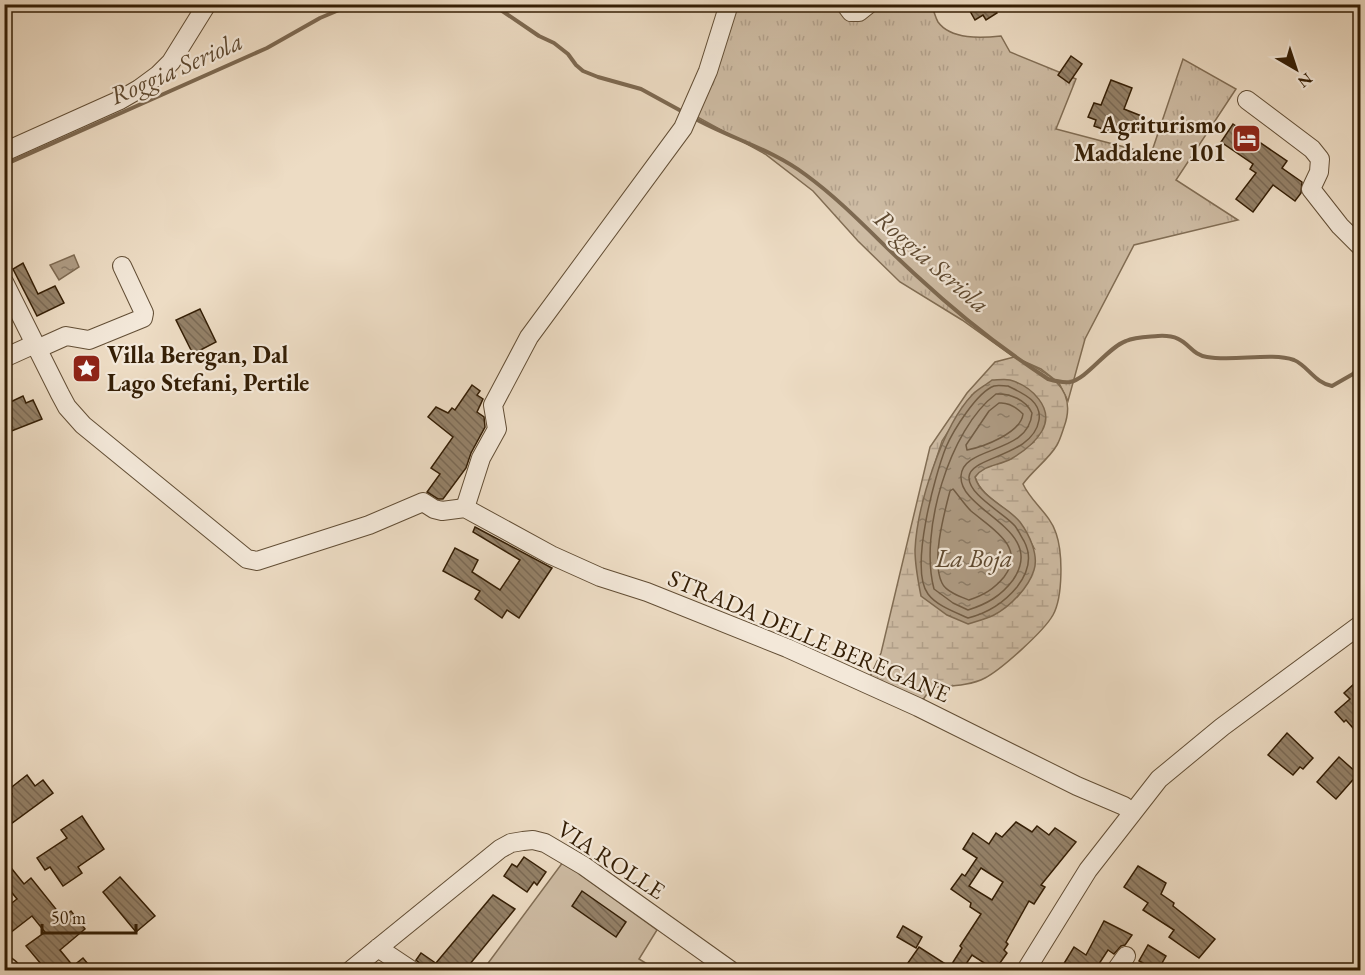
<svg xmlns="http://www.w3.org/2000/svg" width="1365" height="975" viewBox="0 0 1365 975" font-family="'EB Garamond',serif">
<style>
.grass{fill:url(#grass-tufts);stroke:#816d54;stroke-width:1.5}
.wetland{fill:url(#wetland-marsh);stroke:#816d54;stroke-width:1.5;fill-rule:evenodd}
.garden{fill:#cebca4;stroke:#816d54;stroke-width:1.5}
.water{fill:url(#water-ripples);stroke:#7d6951;stroke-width:1.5}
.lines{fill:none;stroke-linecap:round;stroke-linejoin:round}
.shore{stroke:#715c44;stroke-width:1.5}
.stream{stroke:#7d6951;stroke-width:4}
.building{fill:url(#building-back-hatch);stroke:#341e05;stroke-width:1.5;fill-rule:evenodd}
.minor-casing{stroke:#624e35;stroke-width:20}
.major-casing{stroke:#341e05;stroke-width:25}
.minor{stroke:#f3e8d9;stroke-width:18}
.major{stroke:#eddcc4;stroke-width:22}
.labels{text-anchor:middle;stroke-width:4.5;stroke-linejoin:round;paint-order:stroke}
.poi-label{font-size:24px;font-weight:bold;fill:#341e05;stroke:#f3e8d9;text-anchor:end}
.street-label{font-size:24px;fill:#341e05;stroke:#f3e8d9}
.water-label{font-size:26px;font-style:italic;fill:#5f4a31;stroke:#f3e8d9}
</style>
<defs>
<pattern id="grass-tufts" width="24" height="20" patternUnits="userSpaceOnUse" patternTransform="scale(1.5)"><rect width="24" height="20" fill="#cebca4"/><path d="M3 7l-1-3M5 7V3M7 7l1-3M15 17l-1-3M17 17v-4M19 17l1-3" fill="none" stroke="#b2a18c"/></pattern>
<pattern id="wetland-marsh" width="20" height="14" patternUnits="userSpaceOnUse" patternTransform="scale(1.5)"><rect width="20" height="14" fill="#cebca4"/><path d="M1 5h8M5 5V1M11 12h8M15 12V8" fill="none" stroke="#b2a18c"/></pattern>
<pattern id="water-ripples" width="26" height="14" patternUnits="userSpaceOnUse" patternTransform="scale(1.5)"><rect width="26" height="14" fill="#ae9b83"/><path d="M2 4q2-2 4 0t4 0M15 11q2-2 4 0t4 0" fill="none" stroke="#8e7e69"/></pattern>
<pattern id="building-back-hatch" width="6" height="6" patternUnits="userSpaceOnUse" patternTransform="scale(1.5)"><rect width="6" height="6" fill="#948168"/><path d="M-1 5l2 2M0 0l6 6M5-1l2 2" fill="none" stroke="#7a6954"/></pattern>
</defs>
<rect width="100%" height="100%" fill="#eddcc4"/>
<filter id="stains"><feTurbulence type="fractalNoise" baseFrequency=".00333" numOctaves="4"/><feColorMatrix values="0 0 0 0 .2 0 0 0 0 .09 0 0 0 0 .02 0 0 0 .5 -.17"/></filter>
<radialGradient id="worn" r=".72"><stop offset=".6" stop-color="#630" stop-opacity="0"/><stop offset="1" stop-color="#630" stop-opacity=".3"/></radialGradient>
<path class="grass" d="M729,5H931C934,10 935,17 938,22C951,40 982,38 1001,36L1010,52L1076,79L1056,129L1151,154L1183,59L1236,89L1176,180L1238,220L1134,245L1085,339L1068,401L1059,383L1041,369L1014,357L962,320L900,282L858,241L813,191L765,154L690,113Z"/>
<path class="wetland" d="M1014,357C1046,372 1079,386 1064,427C1062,433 1060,440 1057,445C1049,459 1033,470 1023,484C1031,502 1050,514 1056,533C1063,553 1063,597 1053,615C1044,631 1002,669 985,678C970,686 948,686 931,688L918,707L867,683L881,653L930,447L967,393L995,362ZM972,395L1034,442L1010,459L981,469L975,477C981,497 1006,506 1019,522C1025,529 1029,539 1034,548L928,485L942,441Z"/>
<polygon class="garden" points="563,862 657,930 639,959 657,970 483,970"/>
<g class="water">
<polygon points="74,255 79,267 59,280 50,265"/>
<path d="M992,380C997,380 1005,379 1010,380C1031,386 1055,408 1042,431C1035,443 1023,452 1011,459C998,466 985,464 975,477C981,498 1007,506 1020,522C1029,534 1039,555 1034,570C1029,587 1010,607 994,615C986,619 977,621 968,624L947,615L921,596C918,581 915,565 915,550C917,506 942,426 973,394C978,389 986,385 992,380Z"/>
</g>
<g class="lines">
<g class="shore">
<path d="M1008,386C1022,393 1042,401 1039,420C1033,457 970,456 969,477C968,495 1004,513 1015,526C1018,530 1021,536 1024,541C1033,558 1028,573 1017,587C1003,604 988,613 968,618C955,612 937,606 928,594C909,569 935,475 946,447C953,431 977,392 994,386C998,385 1004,386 1008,386Z"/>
<path d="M996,394C1010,393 1026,400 1032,413C1029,455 963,445 961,476C959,512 1048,529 1013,580C1001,596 987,604 968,610L953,603L934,589C919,533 949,429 996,394Z"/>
<path d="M999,403C1008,402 1017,408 1023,414C1021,433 983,447 967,450L966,445L989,411Z"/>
<path d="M953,489C959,496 964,504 971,511C991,528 1027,547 1004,577C994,589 984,595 969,600C961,597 946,592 942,583C931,561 944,514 950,491Z"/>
</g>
<g class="stream">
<polyline points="492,4 539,36 554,43 568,54 576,65 583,71 598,77 641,89 683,112"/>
<path d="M692,117C729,138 772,149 806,175C847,205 880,243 918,277C958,314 1002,349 1048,379C1055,381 1063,383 1070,382C1087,379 1107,348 1126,341C1135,337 1148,337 1158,336C1189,334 1187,354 1207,357C1233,362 1271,352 1294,360C1308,366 1315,383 1332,386L1353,374L1360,367"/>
<polyline points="4,165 267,48 320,18 339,10 361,4"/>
</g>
</g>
<g class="building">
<polygon points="966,4 1003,4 995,9 997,13 986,20 983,15 975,20"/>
<polygon points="1071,56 1082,64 1069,83 1058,75"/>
<polygon points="1111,80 1132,88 1124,109 1144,117 1137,133 1111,123 1108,131 1094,126 1096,120 1088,117 1094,103 1101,105"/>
<polygon points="1233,124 1287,161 1282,168 1302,182 1301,193 1295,201 1273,185 1253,212 1236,199 1256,173 1250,169 1253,164 1221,142"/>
<polygon points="23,263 38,294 55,286 64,303 37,316 13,269"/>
<polygon points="200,309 216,342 193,354 176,320"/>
<polygon points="472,385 480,391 477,395 483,399 477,412 484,417 485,427 471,453 466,468 443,499 438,499 427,492 440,474 431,468 453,437 428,417 436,407 448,413 452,408 455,410"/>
<polygon points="23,396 26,403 33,400 42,419 4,434 4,405"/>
<polygon points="475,527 552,568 519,618 507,610 502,618 475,599 480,591 443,571 455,548 478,560 472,572 500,590 520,560 473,532"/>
<polygon points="1355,683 1360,688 1360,736 1346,720 1344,722 1335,712 1350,699 1344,693"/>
<polygon points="1287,733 1313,758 1303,769 1300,767 1293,775 1268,755"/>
<polygon points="1339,757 1358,774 1336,799 1317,782"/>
<polygon points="27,775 35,786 43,780 53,793 4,829 4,800 12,794 8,790"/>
<polygon points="82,816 104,849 78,867 82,873 63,886 50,867 45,870 37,858 67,838 61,830"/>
<path d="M1016,822L1032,832L1037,826L1049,835L1055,828L1076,842L1041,885L1045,887L1034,904L1029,901L1006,942L1008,944L1004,950L1007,953L995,970L972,955L962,970H903L919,947L950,967L962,948L960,946L981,914L970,907L971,903L951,889L962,874L965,876L977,858L963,849L973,833L989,844L996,833L1002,837ZM981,868L1003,882L992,900L969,886Z"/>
<polygon points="524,857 546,872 537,885 534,882 527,892 504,876 512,864 517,867"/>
<polygon points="4,859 24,884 31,878 63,918 71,911 85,929 60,950 73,966 83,958 93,970 46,970 26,946 45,932 32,916 10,933 4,926 4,909 17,899 4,883"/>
<polygon points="1138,866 1166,883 1161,894 1174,903 1173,906 1215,939 1199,958 1169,937 1174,930 1143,910 1148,903 1124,887"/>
<polygon points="120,877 155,916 136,932 103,892"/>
<polygon points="582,891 626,922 616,937 572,906"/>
<polygon points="493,895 515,909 465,970 428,970 416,960 421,953 437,964 436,963"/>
<polygon points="1104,921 1132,935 1125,945 1121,946 1114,954 1108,950 1095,970 1060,970 1074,947 1086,955"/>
<polygon points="903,926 922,937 916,948 897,937"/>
<polygon points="1148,945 1166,956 1158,970 1138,970 1143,963 1139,961"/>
</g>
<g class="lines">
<defs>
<g id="minor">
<polyline points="845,4 851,12 859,12 869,4"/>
<polyline points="1247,100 1312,149 1320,159 1319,172 1311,189 1340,226 1360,246"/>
<polyline points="4,152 120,100 139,89 158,75 171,62 207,4"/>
<polyline points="4,282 60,394 67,407 83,425 247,559 257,561 369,525 423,502 434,509 442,511 465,508 551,555 600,577 647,592 787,648 918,707 1077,786 1124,806 1132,813"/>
<polyline points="37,349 66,336 89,340 143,318 144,313 122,266"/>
<polyline points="4,358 35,344"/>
<polyline points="465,508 481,458 497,429 493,405 529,337 683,128 708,71 729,4"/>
<polyline points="378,948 411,970"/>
<polyline points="351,970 500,849 511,843 523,841 533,840 545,843 584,866 730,970"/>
<polyline points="1026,970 1088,870 1159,779 1222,727 1360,625"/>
<polyline points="1116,970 1126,956"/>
</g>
<polyline id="major" points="4,967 8,970"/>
</defs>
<use href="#minor" class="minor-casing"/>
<use href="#major" class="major-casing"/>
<use href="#minor" class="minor"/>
<use href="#major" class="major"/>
</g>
<defs>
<symbol id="hotel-square" viewBox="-11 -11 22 22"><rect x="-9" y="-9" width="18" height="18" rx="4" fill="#8f2418" stroke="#f3e8d9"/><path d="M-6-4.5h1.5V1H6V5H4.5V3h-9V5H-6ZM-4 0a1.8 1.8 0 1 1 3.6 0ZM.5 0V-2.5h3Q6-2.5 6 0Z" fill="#fff"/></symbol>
<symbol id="sight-square" viewBox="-11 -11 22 22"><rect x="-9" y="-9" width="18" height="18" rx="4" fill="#8f2418" stroke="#f3e8d9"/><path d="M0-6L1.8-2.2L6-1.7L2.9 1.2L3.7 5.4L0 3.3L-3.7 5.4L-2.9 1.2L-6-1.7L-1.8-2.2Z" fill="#fff"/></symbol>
</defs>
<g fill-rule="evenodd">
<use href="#hotel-square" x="1230" y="122" width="33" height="33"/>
<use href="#sight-square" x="70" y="352" width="33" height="33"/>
</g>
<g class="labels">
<g class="poi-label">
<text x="1226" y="133">Agriturismo<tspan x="1226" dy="28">Maddalene 101</tspan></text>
<text x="107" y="363" text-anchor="start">Villa Beregan, Dal<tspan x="107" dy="28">Lago Stefani, Pertile</tspan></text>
</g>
<g class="street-label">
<text transform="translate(809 636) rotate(23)" y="8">STRADA DELLE BEREGANE</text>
<text transform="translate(611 860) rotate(33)" y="8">VIA ROLLE</text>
</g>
<g class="water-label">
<text transform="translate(176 68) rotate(-24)" y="9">Roggia Seriola</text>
<text transform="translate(932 261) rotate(41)" y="9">Roggia Seriola</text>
<text x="974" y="567">La Boja</text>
</g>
</g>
<rect width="1365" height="975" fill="none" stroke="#eddcc4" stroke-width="24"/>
<rect x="6" y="6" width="1353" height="963" fill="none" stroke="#341e05" stroke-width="3"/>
<rect x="12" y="12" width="1341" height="951" fill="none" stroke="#341e05" stroke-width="1.5"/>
<g transform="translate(1296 69) rotate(141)" stroke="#f3e8d9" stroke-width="4.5" paint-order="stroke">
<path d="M0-4.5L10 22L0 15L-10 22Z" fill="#341e05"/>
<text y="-9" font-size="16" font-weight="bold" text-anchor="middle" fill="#341e05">N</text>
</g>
<path d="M42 924v9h94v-9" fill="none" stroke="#341e05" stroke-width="3"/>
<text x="51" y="924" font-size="18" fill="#341e05" stroke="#f3e8d9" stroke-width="4.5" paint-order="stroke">50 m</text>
<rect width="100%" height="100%" filter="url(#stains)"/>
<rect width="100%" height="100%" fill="url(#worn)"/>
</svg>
